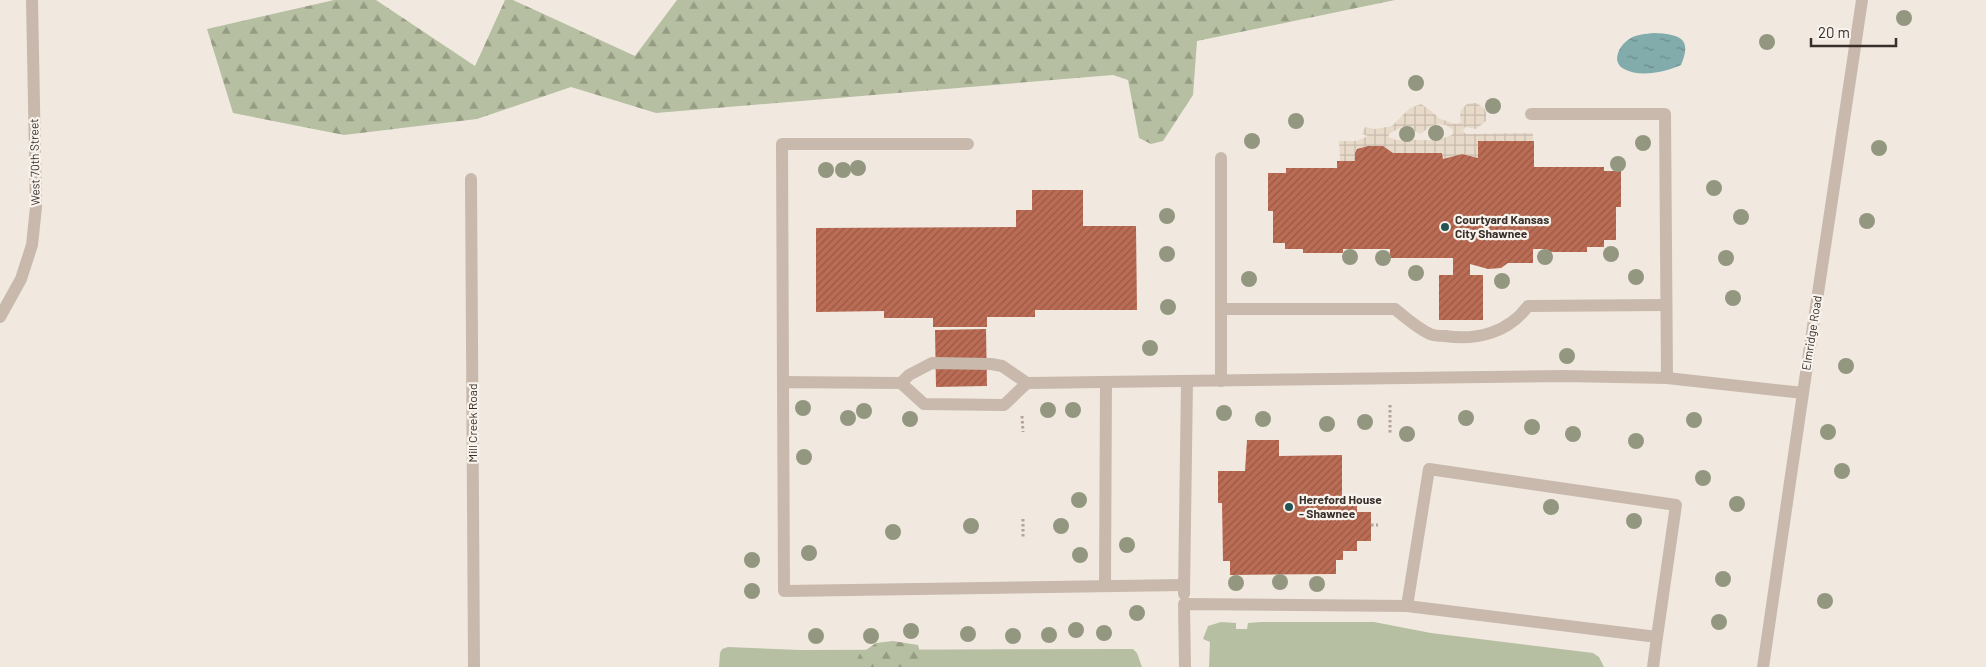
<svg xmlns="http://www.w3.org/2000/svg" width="1986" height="667" viewBox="0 0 1986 667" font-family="Barlow,sans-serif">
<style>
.grass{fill:#b6bfa1}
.forest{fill:url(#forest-firs)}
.plaza{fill:url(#plaza-grid);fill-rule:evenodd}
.water{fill:url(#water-ripples)}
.building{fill:url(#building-hatch)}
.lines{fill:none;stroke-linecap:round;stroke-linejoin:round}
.path{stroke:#b4a397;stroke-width:3;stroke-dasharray:2.5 2.5;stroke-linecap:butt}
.minor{stroke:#c9b9ad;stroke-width:12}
.tree{fill:#949780}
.poi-dot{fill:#245356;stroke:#f9f3ed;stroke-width:2}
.labels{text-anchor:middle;stroke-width:4.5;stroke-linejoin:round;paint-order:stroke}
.street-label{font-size:12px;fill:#382f2b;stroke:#f9f3ed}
.poi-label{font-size:12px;font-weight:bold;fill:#382f2b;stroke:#f9f3ed;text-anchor:start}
</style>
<defs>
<pattern id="forest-firs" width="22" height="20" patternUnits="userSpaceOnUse" patternTransform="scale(1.25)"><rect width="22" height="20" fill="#b6bfa1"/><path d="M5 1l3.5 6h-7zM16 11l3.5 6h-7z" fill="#959c83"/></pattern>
<pattern id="plaza-grid" width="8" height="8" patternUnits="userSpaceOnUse" patternTransform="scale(1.25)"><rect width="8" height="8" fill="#e8dac9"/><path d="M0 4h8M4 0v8" fill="none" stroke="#c8bbad"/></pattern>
<pattern id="water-ripples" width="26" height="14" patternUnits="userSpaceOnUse" patternTransform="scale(1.25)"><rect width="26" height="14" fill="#82abac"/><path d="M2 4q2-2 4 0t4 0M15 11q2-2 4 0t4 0" fill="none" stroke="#6b8c8c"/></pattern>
<pattern id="building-hatch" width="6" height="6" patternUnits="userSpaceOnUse" patternTransform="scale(1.25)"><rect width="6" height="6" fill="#bb6c54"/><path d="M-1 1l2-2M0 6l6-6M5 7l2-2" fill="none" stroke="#995946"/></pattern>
</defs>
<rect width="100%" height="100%" fill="#f1e9e0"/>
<g class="grass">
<polygon points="1221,622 1236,623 1236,629 1247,629 1248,623 1261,622 1374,622 1431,633 1593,653 1599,657 1604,667 1209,667 1210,642 1203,639 1208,626"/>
<polygon points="728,647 801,650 1133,649 1137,653 1142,667 719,667 720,653 722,649"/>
</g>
<g class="forest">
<polygon points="334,0 376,0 475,66 505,0 513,0 635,56 677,0 1395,0 1197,41 1193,95 1163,141 1151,144 1139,138 1128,80 1113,75 656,113 571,87 477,119 344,135 233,113 207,29"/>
<polygon points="893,641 918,645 921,656 916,667 855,667 859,655 876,643"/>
</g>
<path class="plaza" d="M1472,103H1476L1484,108L1486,112V121L1476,129L1465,127L1463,131L1466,134L1533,133V141H1478V158L1462,154L1443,159L1442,153H1393L1383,146H1368L1357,149L1355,153V161H1340L1339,141H1357L1368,136L1362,134L1365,127L1375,129L1392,126L1410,108L1421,104L1430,110L1440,119L1456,124L1461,122L1460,114L1461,110L1467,104ZM1438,124L1446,125L1453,130L1452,135L1438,140H1396L1388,137L1389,134L1401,127L1409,126L1416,132L1421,134L1430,126Z"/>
<path class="water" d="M1654,33C1679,34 1693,38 1681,65C1665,72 1640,78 1624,69C1611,62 1619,46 1628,40C1635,34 1646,34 1654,33Z"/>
<g class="building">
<polygon points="1478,141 1534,141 1534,167 1604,167 1604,171 1621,171 1621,207 1616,207 1616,240 1604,240 1604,247 1587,247 1587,252 1547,252 1547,249 1533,249 1533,263 1508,263 1501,268 1488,269 1470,264 1470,275 1483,275 1483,320 1439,320 1439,275 1453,275 1453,258 1390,258 1390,249 1343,249 1343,253 1303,253 1303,249 1285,249 1285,243 1273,243 1273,211 1268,211 1268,173 1286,173 1286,168 1337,168 1337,161 1355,161 1355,153 1357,149 1368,146 1383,146 1393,153 1442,153 1443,159 1462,154 1478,158"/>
<polygon points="1032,190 1083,190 1083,226 1136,226 1137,310 1035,310 1035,317 987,317 987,327 933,327 933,318 884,318 884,311 816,312 816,228 1016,227 1016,210 1032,210"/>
<polygon points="986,329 987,386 936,387 935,330"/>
<polygon points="1247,440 1279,440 1279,456 1342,455 1342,501 1357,501 1357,512 1371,512 1371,541 1357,541 1357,551 1343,551 1343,560 1336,560 1336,574 1230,575 1230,561 1223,561 1222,503 1218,503 1218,471 1245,471"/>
</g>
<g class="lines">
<g class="path">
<polyline points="1390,405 1390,435"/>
<polyline points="1022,416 1023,432"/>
<polyline points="1023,519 1023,538"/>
<polyline points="1371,525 1378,525"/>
</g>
<g class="minor">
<polyline points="1531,114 1665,114 1667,378"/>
<polyline points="1221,158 1221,381"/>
<polyline points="471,179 474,667"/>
<path d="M1221,309H1395C1406,318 1417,328 1430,334C1434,336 1440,336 1445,336C1477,341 1509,332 1528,306L1666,305"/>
<polyline points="0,317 21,279 32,245 36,207 32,0"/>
<polyline points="783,382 782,144 968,144"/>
<polyline points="901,383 909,375 932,363 991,364 1002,366 1027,383"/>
<polyline points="1105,585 1106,382"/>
<polyline points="1184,585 784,591 783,382 901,383 924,404 1004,405 1027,383 1564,376 1667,378 1803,393"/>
<polyline points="1184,594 1187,381"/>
<polyline points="1407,606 1429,469 1676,505 1657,637"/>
<polyline points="1185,667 1184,604 1407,606 1657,637 1653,667"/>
<polyline points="1763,667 1803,393 1862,0"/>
</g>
</g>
<g class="tree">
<circle cx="1904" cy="18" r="8"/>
<circle cx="1767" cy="42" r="8"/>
<circle cx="1416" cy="83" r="8"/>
<circle cx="1493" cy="106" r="8"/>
<circle cx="1296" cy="121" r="8"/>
<circle cx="1436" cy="133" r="8"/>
<circle cx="1407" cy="134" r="8"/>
<circle cx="1252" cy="141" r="8"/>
<circle cx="1643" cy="143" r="8"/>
<circle cx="1879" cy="148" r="8"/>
<circle cx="1618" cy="164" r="8"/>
<circle cx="858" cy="168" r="8"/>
<circle cx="826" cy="170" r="8"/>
<circle cx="843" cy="170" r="8"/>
<circle cx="1714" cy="188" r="8"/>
<circle cx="1167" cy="216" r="8"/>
<circle cx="1741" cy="217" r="8"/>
<circle cx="1867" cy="221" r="8"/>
<circle cx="1167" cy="254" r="8"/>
<circle cx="1611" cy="254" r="8"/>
<circle cx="1350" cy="257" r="8"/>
<circle cx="1545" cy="257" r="8"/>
<circle cx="1383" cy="258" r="8"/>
<circle cx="1726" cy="258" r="8"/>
<circle cx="1416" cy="273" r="8"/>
<circle cx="1636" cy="277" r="8"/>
<circle cx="1249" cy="279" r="8"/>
<circle cx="1502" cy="281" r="8"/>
<circle cx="1733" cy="298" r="8"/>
<circle cx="1168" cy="307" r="8"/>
<circle cx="1150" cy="348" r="8"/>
<circle cx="1567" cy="356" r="8"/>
<circle cx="1846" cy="366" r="8"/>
<circle cx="803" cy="408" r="8"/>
<circle cx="1048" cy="410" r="8"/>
<circle cx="1073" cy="410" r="8"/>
<circle cx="864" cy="411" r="8"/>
<circle cx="1224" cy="413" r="8"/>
<circle cx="848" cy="418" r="8"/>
<circle cx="1466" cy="418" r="8"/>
<circle cx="910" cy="419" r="8"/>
<circle cx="1263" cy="419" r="8"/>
<circle cx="1694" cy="420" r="8"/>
<circle cx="1365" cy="422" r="8"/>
<circle cx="1327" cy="424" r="8"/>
<circle cx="1532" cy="427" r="8"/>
<circle cx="1828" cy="432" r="8"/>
<circle cx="1407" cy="434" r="8"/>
<circle cx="1573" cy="434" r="8"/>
<circle cx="1636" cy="441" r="8"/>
<circle cx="804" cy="457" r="8"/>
<circle cx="1842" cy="471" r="8"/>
<circle cx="1703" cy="478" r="8"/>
<circle cx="1079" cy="500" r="8"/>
<circle cx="1737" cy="504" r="8"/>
<circle cx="1551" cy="507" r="8"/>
<circle cx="1634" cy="521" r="8"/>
<circle cx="971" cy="526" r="8"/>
<circle cx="1061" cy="526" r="8"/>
<circle cx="893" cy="532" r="8"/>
<circle cx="1127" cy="545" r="8"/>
<circle cx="809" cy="553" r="8"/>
<circle cx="1080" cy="555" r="8"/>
<circle cx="752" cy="560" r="8"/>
<circle cx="1723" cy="579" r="8"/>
<circle cx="1280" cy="582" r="8"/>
<circle cx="1236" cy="583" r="8"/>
<circle cx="1317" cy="584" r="8"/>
<circle cx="752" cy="591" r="8"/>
<circle cx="1825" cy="601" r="8"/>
<circle cx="1137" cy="613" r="8"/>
<circle cx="1719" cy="622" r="8"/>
<circle cx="1076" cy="630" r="8"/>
<circle cx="911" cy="631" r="8"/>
<circle cx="1104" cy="633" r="8"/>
<circle cx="968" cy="634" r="8"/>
<circle cx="1049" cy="635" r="8"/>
<circle cx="816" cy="636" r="8"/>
<circle cx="871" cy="636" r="8"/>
<circle cx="1013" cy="636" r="8"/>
</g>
<g class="poi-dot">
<circle cx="1445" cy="227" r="5"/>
<circle cx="1289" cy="507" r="5"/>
</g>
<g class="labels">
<g class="street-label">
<text transform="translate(35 162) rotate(-91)" y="4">West 70th Street</text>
<text transform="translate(1812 333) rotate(-81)" y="4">Elmridge Road</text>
<text transform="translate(473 423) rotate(-90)" y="4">Mill Creek Road</text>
</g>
<g class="poi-label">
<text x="1455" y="224">Courtyard Kansas<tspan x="1455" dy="14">City Shawnee</tspan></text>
<text x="1299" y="504">Hereford House<tspan x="1299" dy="14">- Shawnee</tspan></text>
</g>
</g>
<path d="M1811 38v8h85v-8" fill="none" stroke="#382f2b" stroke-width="2.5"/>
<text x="1818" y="38" font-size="15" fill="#382f2b" stroke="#f9f3ed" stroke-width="4" paint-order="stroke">20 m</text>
</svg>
